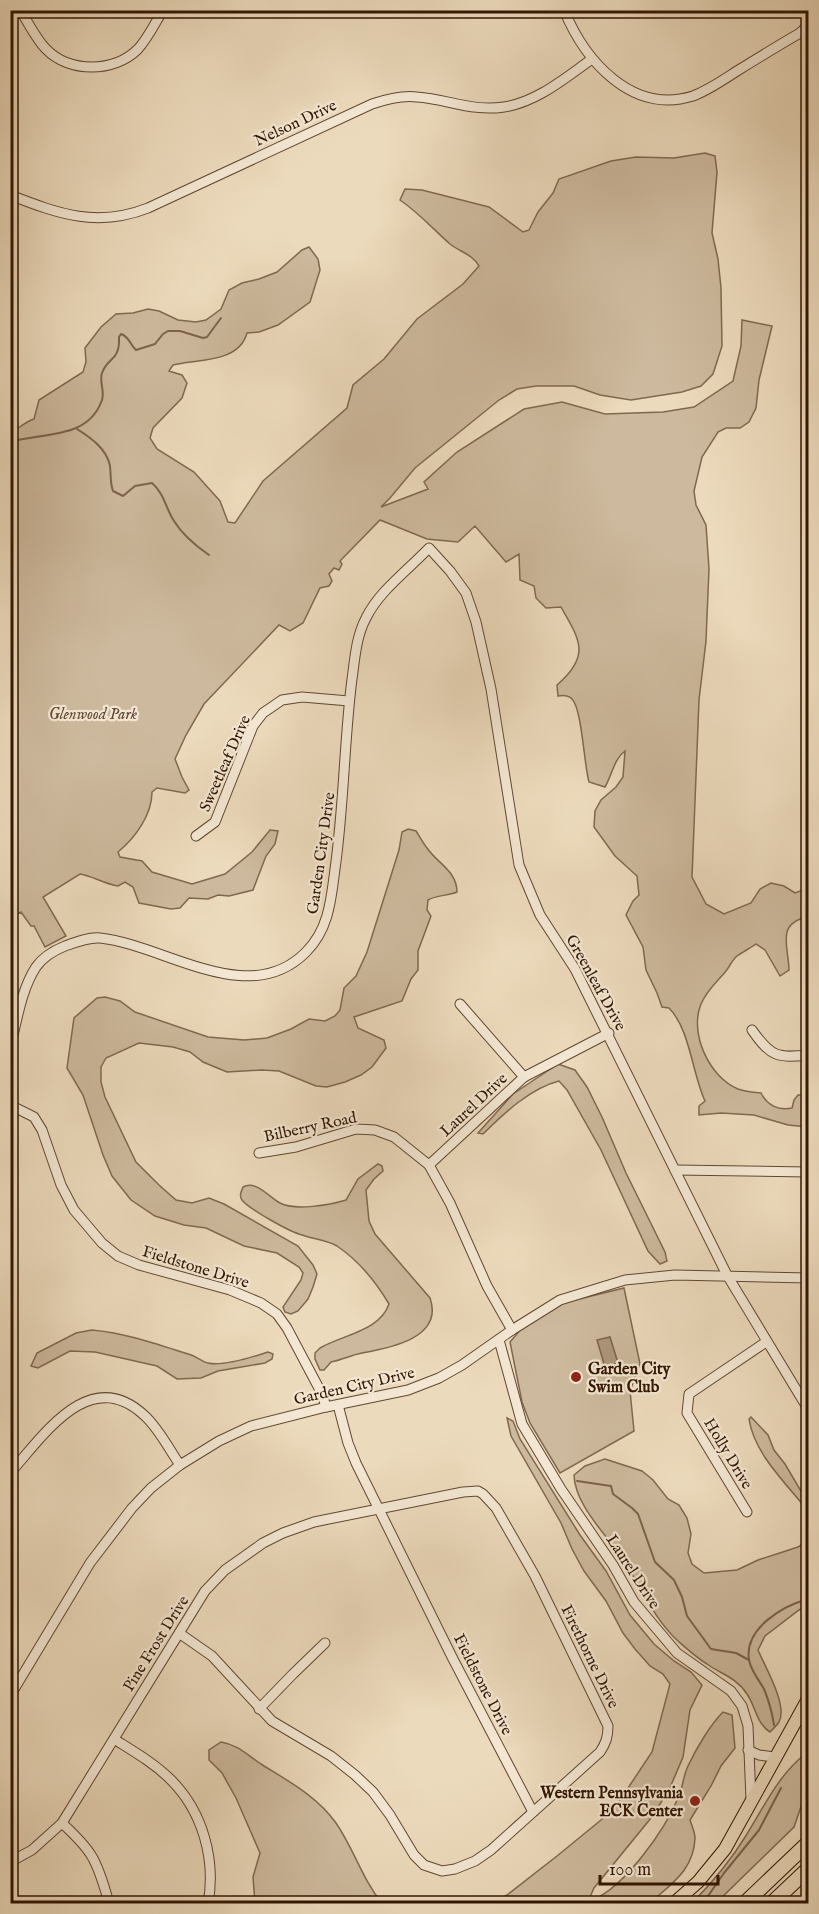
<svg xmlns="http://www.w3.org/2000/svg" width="819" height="1914" viewBox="0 0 819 1914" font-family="'IM FELL English',serif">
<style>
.green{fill:#cdb99d;stroke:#806850;stroke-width:1.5}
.water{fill:#ad977d;stroke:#7c634c;stroke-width:1.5}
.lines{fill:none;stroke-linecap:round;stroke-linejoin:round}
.stream{stroke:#7c634c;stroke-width:2}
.minor-casing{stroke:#614731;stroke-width:11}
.major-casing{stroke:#331603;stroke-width:14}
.highway-casing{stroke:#331603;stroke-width:16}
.minor{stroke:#f3e7d3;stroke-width:9}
.major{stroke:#ecdabc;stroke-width:12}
.highway{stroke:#ecdabc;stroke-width:14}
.poi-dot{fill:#8f2418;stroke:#f3e7d3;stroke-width:2}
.labels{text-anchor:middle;stroke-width:4.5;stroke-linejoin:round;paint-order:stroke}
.street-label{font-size:16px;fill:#331603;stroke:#f3e7d3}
.park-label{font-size:16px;font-style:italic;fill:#614731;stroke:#f3e7d3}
.poi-label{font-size:16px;font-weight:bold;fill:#331603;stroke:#f3e7d3;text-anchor:start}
</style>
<rect width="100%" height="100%" fill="#ecdabc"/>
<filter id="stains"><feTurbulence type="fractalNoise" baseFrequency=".00333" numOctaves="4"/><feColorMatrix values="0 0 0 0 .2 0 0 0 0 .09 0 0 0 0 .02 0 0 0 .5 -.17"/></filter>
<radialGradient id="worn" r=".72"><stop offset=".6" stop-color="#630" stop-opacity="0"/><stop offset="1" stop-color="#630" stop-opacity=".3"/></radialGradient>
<g class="green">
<path d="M705,153L715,156L717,172L712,233L718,259L721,288L722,346L713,374L701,386L682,392L631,400L600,395L574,386H536L517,389L499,400L415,468L390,498L381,507L428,489L424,482L457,452L524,409L562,402L605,414L663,412L694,407L733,381L741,346L742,320L772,326L759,380L756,408L749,422L740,428H726L718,432L702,457L694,491L696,505L706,525L709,569L706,641L699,700L692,877L706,904L724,914L751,903L760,889L771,883L784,886L795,893L808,888V917C775,923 789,948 789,970L780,976L765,950L756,944C750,948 743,952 737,956C732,960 730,966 726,971C717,982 707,990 701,1004C689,1033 709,1077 738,1089C746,1092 753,1092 761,1093C767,1105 778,1111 792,1108L794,1100L798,1095H808V1127L788,1125L754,1115L721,1113L699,1115V1106L705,1101C692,1073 690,1029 669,1008L662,1007L657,993L646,970L643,947L626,915L633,901L639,895L637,876L615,856L594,827L595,811L601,800L616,787L623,777L625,751C614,759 612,775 605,787L589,782C584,765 582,709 572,699C568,695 563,695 558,696L557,685C591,656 580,640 561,607L546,608L536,598L534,586L520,580L519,554L506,562L475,526L458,542L427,539L380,520L340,561L342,564L339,570L334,568L329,574L332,581L329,586L320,588L303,623L290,631L279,625L204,704L186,735L175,759L182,777L189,790L185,793L157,788L152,792C152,815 135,838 118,852L120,857L142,861L152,872L192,884L225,874L252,852L270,830L278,831L275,844L266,856L253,890L229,896L218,895L208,899L189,898L180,908L171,909L139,903L133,887L125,882L118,886C104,884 93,876 80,874L43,897L66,936L45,947L34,926H31L21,912L11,917V433C19,428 25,422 34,419L39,400L83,372L86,362L85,348L101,327L116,314L133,313L148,309L159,311L178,320L196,322L206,320L221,309L229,290L242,283L259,279L277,272L302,250L309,247L318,259L320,270L310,302L278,325L259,332L247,333C239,363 198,359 173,365L169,371L182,375L187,383L182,398L153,428L150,438L157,449L194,472L220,501L228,522L235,523L263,481L347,408L353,385L384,359L417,319L463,284L479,266C472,254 460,252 450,244C433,229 419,213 400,200L405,189L422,190L489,207L523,232L529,230L538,212L553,193L559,179L611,161L636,157L674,158Z"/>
<path d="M408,829L416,831C420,837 423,843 427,848C437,863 457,871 457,892C448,896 436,895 428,900L427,910L431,916L418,951V970L411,979L402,1001L354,1017L358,1028L384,1040L386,1048L372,1067L361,1075L345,1082L327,1087L316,1086L279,1071L262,1070L227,1072L203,1062L190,1052L173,1047L139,1043L106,1058L101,1067V1082L105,1097L136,1162L159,1185L176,1200L192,1203L209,1198L224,1204L298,1246L313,1265L317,1274L313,1287L308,1299L298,1311L291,1314L285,1312L283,1307L301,1280L303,1273L299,1267L277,1253L244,1246L206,1228L184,1225L155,1216L131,1200L112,1176L103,1155L83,1095L67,1068L74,1018L97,998L105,997L120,1001L135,1012L208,1037L244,1040L267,1038L291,1029L309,1019L325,1021L335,1016L340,1010L344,988L356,976L367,952L399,850L402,832Z"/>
<path d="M558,1064L575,1070L587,1087L602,1117L626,1173L665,1252L667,1261L660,1264L648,1251L601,1150L567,1090L559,1081C531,1088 504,1113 483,1134L478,1133L513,1094Z"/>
<path d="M378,1164L382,1166L383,1171L374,1179L366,1190L369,1221L375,1234L430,1298C444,1338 390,1348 362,1353C351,1355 342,1360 331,1362L324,1370H320L315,1359V1353L320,1348C342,1335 380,1331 389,1304C376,1282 359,1261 337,1246C327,1240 313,1239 302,1235C290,1232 249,1209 242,1200C239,1196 241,1192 243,1187C256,1180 269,1197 280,1203C295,1211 330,1205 346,1200L358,1179Z"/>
<polygon points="624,1288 640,1364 630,1391 634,1431 560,1473 530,1423 522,1402 510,1342 522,1328 559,1304"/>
<path d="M92,1330C126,1333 159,1345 191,1355C197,1357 203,1362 208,1363C223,1367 253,1357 268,1352L273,1354L272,1359L265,1363L218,1371L201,1378L177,1379L157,1366L95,1352L70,1351L38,1368L31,1366L37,1353L76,1333Z"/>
<path d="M751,1417L768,1435L774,1450L785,1464L805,1498L808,1499V1511C787,1484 754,1454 749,1419Z"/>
<path d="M507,1418L513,1421L520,1439L580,1535L606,1571L630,1615L654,1644L674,1661L691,1672L702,1685L690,1710L683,1757L669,1790L651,1818L594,1888L590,1897L593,1900C625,1886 665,1830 678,1798C683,1788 683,1776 688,1766C696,1749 710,1725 723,1712L732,1715L735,1748L721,1766L711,1786L690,1820C692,1826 695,1833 695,1838C694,1870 671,1884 650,1903H493L507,1895L557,1856L601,1820L620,1800L652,1752L670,1684L663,1674L650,1666L635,1649L623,1633L606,1601L584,1571L572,1549L561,1523L511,1436Z"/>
<path d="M605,1459L642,1471L653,1480L668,1499L679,1505L687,1518L691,1534L688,1553L692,1564L704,1573L737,1570L758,1560L798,1547L808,1540V1606L799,1610L765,1636L758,1650C765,1667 788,1705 779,1722C777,1725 773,1729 770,1732C756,1723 756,1707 747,1694C737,1678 721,1674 707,1664C697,1658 687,1649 678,1641C652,1617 639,1582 619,1554C603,1531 575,1504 574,1475L585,1466Z"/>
<path d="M221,1742C238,1745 246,1754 261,1764C288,1781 317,1796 336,1823C354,1849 362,1879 382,1903H255L253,1877L260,1853L236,1798L222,1773L209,1760V1750Z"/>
<path d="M805,1754L808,1755V1776L804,1798L794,1827L716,1903H692C711,1884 733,1857 747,1834C765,1805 778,1776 805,1754Z"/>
</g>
<polygon class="water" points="610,1337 618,1363 605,1367 597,1340"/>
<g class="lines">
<g class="stream">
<path d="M77,429C91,438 107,449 110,466C111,475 110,483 113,491L123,496L135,486L152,483C164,493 166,509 174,521C182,534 196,546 209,555"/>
<path d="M10,442C43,432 88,440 102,400C105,391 99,382 102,373C108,356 120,362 119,337L121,334C129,336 130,345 136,350L155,344L163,334L168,331H180L203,338L207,337L221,318"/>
<polyline points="577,1481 611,1486 613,1494 632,1508 638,1514 655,1562 674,1580 682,1597 687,1616 711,1649 736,1653 749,1660"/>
<path d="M774,1725C772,1712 769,1701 764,1689C759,1680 751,1671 749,1660C744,1628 783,1606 808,1599"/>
<polyline points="700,1904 708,1896 724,1873 759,1830 781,1788"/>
</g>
<defs>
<g id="minor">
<path d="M20,10C28,22 36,39 46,49C69,73 114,73 138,49C148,38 155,23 163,10"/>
<path d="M564,10C585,61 632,115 693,96C709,90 723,80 737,71C758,58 779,45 800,33L808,25"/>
<path d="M10,195C59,214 97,228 148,208L372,104C387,99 402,95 417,97C447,99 473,112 504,107C537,102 565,78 592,59"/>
<polyline points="196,836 215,822 253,726 263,713 282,700 302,697 349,701"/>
<polyline points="460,1004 524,1077"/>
<path d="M752,1030C771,1057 777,1058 808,1055"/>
<path d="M10,1048C17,1021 21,990 36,967C43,957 55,950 65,946C76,942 89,937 100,938C165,945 249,1010 306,952C329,929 331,900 335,869C344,806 344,742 352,679C355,658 356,637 366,618C379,591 408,570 429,548L450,571L466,593L476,622L491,689L519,865L540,915L575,969L727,1275L808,1409"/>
<polyline points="10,1105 34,1117 42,1130 61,1185 74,1210 102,1243 118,1256 139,1265 230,1290 261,1303 277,1314 287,1328 322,1394 326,1407"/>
<polyline points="259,1153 296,1147 356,1129 375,1130 394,1137 429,1165 450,1203 487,1286 512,1330"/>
<polyline points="429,1165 524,1077 609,1033"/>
<polyline points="675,1170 808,1172"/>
<polyline points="499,1340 522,1424 561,1489 613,1565 634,1602 677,1653 731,1691 742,1706 748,1726 751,1800"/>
<polyline points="338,1405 348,1443 356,1463 453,1659 533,1812"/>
<path d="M10,1473C44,1435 90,1364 145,1416C159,1429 169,1449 180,1465"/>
<polyline points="747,1512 687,1413 689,1394 766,1342"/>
<polyline points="10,1696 90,1563 132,1508 151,1488 180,1465 219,1441 251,1426 326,1407 408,1390 439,1378 462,1365 512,1330 560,1300 625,1280 675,1275 808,1278"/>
<polyline points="259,1709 293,1674 325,1643"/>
<path d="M114,1739C133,1751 154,1763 170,1779C203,1811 216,1860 208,1904"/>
<polyline points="748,1750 759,1755 774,1757"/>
<path d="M62,1823C91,1850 96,1858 107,1896"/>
<path d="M10,1862L32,1850L62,1823L205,1591L225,1570L263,1543L283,1533L314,1522L463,1492L478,1491L483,1494L496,1508L535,1576L608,1726C608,1737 606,1743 600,1752L491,1850L475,1861L455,1869L442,1871L424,1865L414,1855L390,1815L373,1792L355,1775L331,1756L272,1721L212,1656L179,1633"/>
</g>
<polyline id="major" points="673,1904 698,1882 725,1849 808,1699"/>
<g id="highway">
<polyline points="744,1904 808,1843"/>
<polyline points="771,1904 808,1869"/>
</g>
</defs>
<use href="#minor" class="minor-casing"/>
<use href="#major" class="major-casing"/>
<use href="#highway" class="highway-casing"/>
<use href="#minor" class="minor"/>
<use href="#major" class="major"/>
<use href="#highway" class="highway"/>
</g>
<g class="poi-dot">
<circle cx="576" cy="1377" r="6"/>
<circle cx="695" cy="1801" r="6"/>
</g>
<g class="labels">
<g class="street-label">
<text transform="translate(295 122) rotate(-25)" y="6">Nelson Drive</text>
<text transform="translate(224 763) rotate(-66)" y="6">Sweetleaf Drive</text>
<text transform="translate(320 853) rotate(-82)" y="6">Garden City Drive</text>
<text transform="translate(597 982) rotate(61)" y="6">Greenleaf Drive</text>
<text transform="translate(473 1104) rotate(-43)" y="6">Laurel Drive</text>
<text transform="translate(310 1126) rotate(-12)" y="6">Bilberry Road</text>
<text transform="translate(196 1266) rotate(17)" y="6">Fieldstone Drive</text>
<text transform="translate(354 1385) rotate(-13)" y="6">Garden City Drive</text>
<text transform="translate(729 1453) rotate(59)" y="6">Holly Drive</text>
<text transform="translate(634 1571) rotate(57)" y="6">Laurel Drive</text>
<text transform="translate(155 1643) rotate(-58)" y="6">Pine Frost Drive</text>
<text transform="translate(591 1656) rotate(64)" y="6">Firethorne Drive</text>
<text transform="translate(484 1684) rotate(63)" y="6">Fieldstone Drive</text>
</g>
<g class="park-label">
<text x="93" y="719">Glenwood Park</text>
</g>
<g class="poi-label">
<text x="588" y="1374">Garden City<tspan x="588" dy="18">Swim Club</tspan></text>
<text x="683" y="1798" text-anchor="end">Western Pennsylvania<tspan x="683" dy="18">ECK Center</tspan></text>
</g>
</g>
<rect width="819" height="1914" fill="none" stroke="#ecdabc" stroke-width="36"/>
<rect x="12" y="12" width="795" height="1890" fill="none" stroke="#331603" stroke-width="3"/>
<rect x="18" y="18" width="783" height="1878" fill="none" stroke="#331603" stroke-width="1.5"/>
<path d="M600 1875v9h118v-9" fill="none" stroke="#331603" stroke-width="3"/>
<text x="609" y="1875" font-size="18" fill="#331603" stroke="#f3e7d3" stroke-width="4.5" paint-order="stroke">100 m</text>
<rect width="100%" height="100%" filter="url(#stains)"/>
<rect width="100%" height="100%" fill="url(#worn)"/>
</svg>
